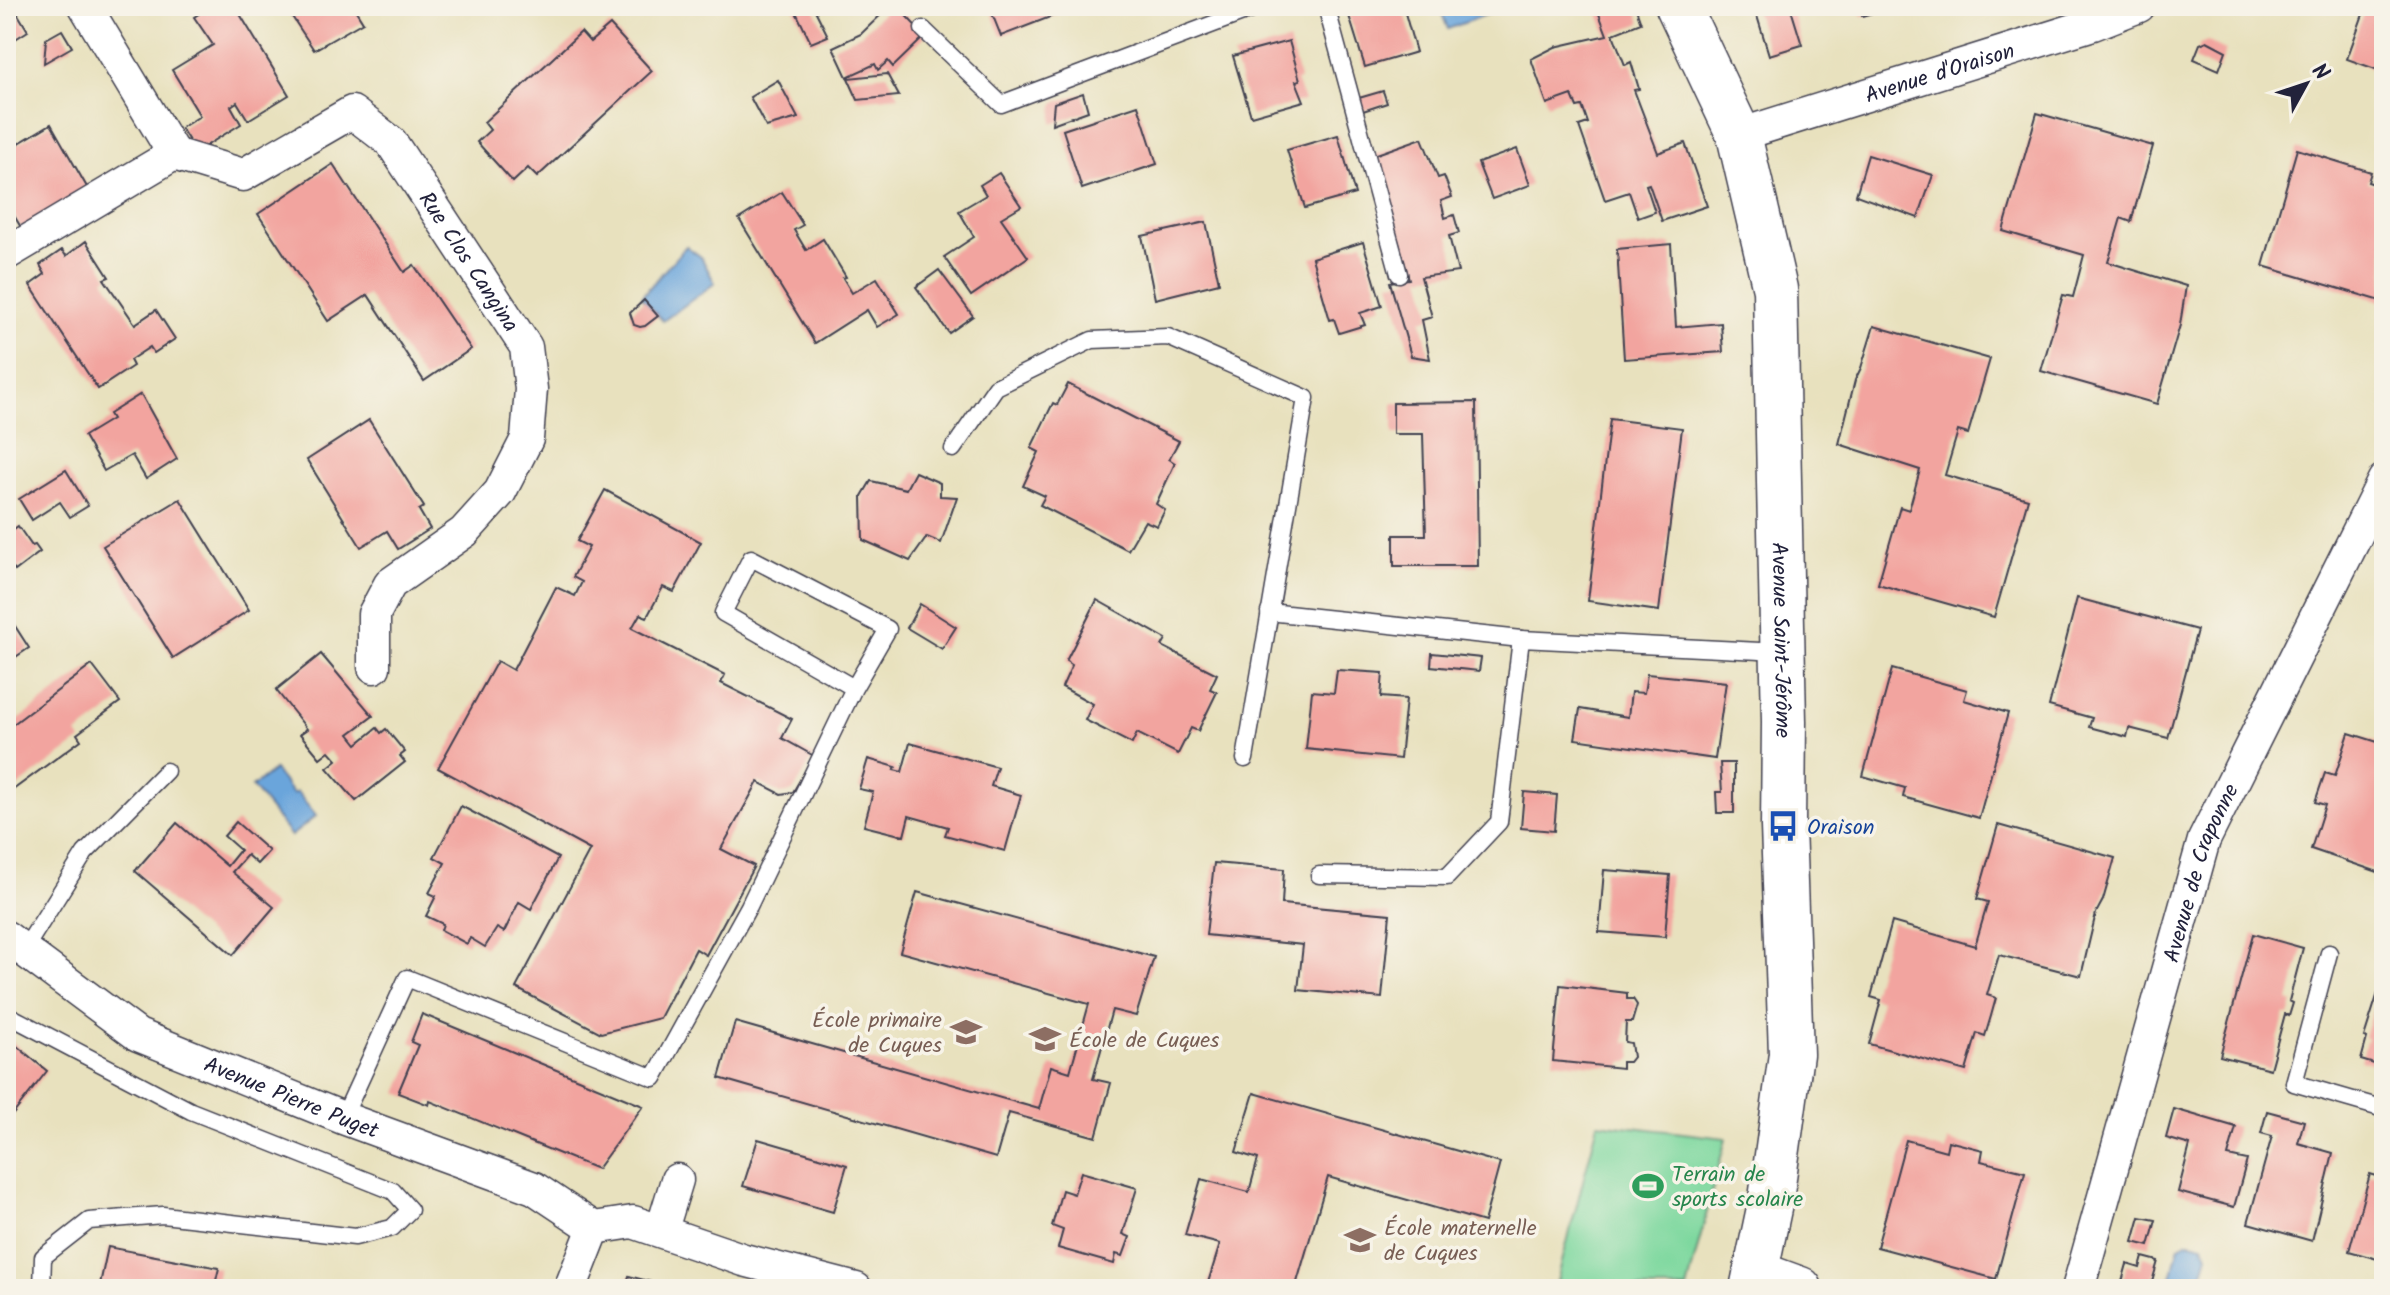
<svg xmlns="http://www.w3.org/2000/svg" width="2390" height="1295" viewBox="0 0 2390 1295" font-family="Kalam,sans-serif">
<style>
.green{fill:#7ed89f;stroke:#507d6d;stroke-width:2}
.water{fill:#6ba5db;stroke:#46648b;stroke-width:2}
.building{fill:#f2a49f}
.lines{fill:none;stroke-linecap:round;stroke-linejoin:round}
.lane-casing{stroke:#403f4f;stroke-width:19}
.street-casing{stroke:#403f4f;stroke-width:35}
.secondary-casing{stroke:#403f4f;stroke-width:47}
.lane{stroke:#fff;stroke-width:16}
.street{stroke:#fff;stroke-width:32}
.secondary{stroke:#fff;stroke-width:44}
.labels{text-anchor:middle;stroke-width:7;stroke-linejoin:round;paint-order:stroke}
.street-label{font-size:22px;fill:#22223b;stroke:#f7f3e8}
.transit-label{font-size:22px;fill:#164399;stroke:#f7f3e8;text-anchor:start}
.education-label{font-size:22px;fill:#785e54;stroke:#f7f3e8;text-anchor:start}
.leisure-label{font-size:22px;fill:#27864d;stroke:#f7f3e8;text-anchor:start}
</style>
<rect width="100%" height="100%" fill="#f7f3e8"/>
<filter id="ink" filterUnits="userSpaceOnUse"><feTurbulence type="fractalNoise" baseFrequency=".0125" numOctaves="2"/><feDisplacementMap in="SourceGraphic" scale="16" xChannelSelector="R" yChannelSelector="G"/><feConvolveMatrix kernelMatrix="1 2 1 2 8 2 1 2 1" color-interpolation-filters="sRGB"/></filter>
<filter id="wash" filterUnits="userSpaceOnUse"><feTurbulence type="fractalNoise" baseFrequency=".006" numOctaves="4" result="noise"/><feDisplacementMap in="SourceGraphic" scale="32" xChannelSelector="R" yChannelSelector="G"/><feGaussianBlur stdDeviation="1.8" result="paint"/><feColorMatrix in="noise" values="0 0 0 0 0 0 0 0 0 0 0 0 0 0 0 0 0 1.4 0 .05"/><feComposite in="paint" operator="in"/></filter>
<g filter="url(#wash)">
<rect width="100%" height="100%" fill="#e8e1be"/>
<polygon class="green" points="1598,1123 1726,1138 1687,1289 1555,1289"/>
<g class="water">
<polygon points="1439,6 1494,6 1496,11 1448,29"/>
<polygon points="686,246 701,257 715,283 663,321 641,297"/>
<polygon points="274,770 293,794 297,792 316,816 291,836 252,787"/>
<polygon points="2188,1241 2203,1245 2208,1255 2198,1289 2168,1289 2179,1246"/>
</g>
<g id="blocks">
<g class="building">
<polygon points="6,6 13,6 28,31 6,45"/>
<polygon points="211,6 235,6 289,95 248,120 237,102 231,106 241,124 196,152 181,128 200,116 172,70 213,45 194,17"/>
<polygon points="285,6 353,6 363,22 314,50"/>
<polygon points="793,6 813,6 828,36 811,43"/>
<polygon points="890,6 897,6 925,36 893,67 888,61 878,70 875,64 847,77 833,47 861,34"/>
<polygon points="989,6 1070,6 1071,9 1001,36"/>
<polygon points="1346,6 1403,6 1416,52 1365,67"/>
<polygon points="1611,6 1635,6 1641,23 1613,34 1625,65 1631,62 1639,89 1634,90 1658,153 1685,143 1707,206 1662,221 1649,184 1646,185 1655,212 1638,218 1629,192 1605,200 1579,126 1588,123 1582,106 1577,107 1572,95 1547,104 1531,59 1555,47 1607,35 1598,11"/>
<polygon points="1754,6 1790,6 1802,45 1769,55"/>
<polygon points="1859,6 1893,6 1893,7 1862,16"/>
<polygon points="2366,6 2384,6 2384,72 2347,59"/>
<polygon points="610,25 652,71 537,177 528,168 513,182 477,142 490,130 484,122 581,32 590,42"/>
<polygon points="62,30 72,47 44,63 46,39"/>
<polygon points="1289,41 1300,80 1296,81 1304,101 1251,116 1233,56"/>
<polygon points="2207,41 2226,51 2219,70 2194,59 2200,44"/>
<polygon points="887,74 899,96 858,100 848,78"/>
<polygon points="778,80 798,118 766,127 750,97"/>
<polygon points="1383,91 1387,103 1363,111 1359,98"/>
<polygon points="1083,93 1088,111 1052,124 1054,103"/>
<polygon points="1138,105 1157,164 1082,189 1063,130"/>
<polygon points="2037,113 2153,146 2131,222 2121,218 2108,262 2186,286 2180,325 2157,404 2041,371 2063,295 2073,297 2084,255 2003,231"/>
<polygon points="51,124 88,189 22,229 6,202 6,151"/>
<polygon points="1338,135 1355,194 1305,208 1287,150"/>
<polygon points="1422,138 1438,178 1444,176 1452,197 1441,201 1445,218 1454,215 1459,233 1449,236 1458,272 1421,277 1432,317 1422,320 1430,359 1411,356 1390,282 1409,279 1374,155"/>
<polygon points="1517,149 1530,185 1492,199 1478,163"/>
<polygon points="2297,149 2371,172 2368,182 2384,187 2384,291 2381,301 2263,266"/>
<polygon points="1868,155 1933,175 1918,218 1856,195"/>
<polygon points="333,164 404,272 414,265 471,349 424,381 368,295 328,321 258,214"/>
<polygon points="999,173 1021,206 1001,218 1028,257 971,296 944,257 974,237 959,211 986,195 980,185"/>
<polygon points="782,192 803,225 794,230 806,250 823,239 846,277 843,278 852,293 877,278 899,314 877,327 867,310 815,343 739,219"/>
<polygon points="1206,222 1219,283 1155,299 1142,236"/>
<polygon points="86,241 109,277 104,279 135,324 156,310 175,339 154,353 150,347 130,360 133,366 98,389 30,285 45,274 40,265 62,250 66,256"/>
<polygon points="1363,242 1382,306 1360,313 1365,325 1339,333 1334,319 1330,320 1312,258"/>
<polygon points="1671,244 1676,327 1721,323 1723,352 1624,359 1617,249"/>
<polygon points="939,270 973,316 949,333 916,287"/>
<polygon points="644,300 658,316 645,326 640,327 634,325 630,313"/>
<polygon points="1874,326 1990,359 1968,434 1958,431 1945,475 2028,499 1994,617 1878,584 1900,507 1909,510 1920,470 1839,444 1855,380 1861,368"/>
<polygon points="1068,384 1179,441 1169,459 1175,463 1156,504 1165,510 1157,526 1145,521 1128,550 1040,505 1045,496 1023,486 1039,452 1031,448 1053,403 1057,405"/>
<polygon points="141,394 177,459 146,479 132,455 104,471 84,436 112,419 109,414"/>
<polygon points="1476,402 1478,566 1394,566 1394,535 1426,535 1423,434 1393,434 1393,403"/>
<polygon points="1610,419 1682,428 1659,611 1588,601"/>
<polygon points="369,420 424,507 419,510 430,529 398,549 387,531 361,547 307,460"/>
<polygon points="66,470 88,506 70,517 60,502 32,520 19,499"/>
<polygon points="915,472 940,483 940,496 957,497 941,543 927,537 910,561 863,540 862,496 871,481 906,489"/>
<polygon points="605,490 701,542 674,592 663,587 647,617 640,614 632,628 725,675 721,683 792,719 782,738 814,756 793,792 781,794 758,782 721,849 754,866 706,955 696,949 660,1018 601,1033 516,988 590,850 438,768 497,661 513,670 556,587 575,596 582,582 573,577 589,547 577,541"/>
<polygon points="180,499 249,610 173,658 103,546"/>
<polygon points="18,526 32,546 35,545 40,552 15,571 8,561 6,563 6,535"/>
<polygon points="2077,598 2197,630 2168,738 2129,728 2127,737 2089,727 2092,718 2049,706"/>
<polygon points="1097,600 1166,639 1162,646 1217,674 1210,689 1217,692 1198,731 1191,728 1178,754 1137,733 1132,744 1085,720 1093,704 1062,687 1072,665 1066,661"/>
<polygon points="920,604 956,627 942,649 907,628"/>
<polygon points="6,612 29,648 11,660 6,652"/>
<polygon points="1432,653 1481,658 1479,671 1431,666"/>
<polygon points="321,654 373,716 349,734 357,744 377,728 381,733 386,729 405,752 400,756 405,762 356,801 327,768 337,760 329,751 320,758 300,734 307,729 276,690"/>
<polygon points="92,665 120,702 77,734 81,740 6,795 6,724 8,728"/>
<polygon points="1892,669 1967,690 1964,700 2008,713 1979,818 1903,797 1905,788 1863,776"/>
<polygon points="1337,670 1383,673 1381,697 1406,699 1400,759 1306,749 1312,691 1334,693"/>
<polygon points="1647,674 1726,682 1715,759 1575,739 1580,709 1628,717 1631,692 1644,693"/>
<polygon points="2349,733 2384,744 2384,874 2311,849 2325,805 2315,802 2325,773 2335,776"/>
<polygon points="910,743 997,767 991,786 1021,795 1005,851 945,835 948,827 909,816 904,836 864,826 873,792 859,789 868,759 896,767 894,770 902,772"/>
<polygon points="1720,763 1734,763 1734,813 1717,813 1716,792 1722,792"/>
<polygon points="1524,792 1557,795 1554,831 1521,828"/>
<polygon points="461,806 558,858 531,909 519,902 504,932 497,928 485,947 470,938 467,944 441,930 443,924 426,916 436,896 429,893 445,863 434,857"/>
<polygon points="236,822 269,851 257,864 247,855 232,872 274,907 233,955 135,871 177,823 227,866 240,850 224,836"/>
<polygon points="1998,825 2115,858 2103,900 2096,913 2081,976 1999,955 1987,995 1996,998 1991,1016 1985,1036 1977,1033 1966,1071 1869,1044 1881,1000 1871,997 1892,922 1975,946 1988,902 1977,899"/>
<polygon points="1214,863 1284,869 1282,904 1390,914 1382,998 1298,990 1303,945 1206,935"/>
<polygon points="1604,870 1670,875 1665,937 1599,932"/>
<polygon points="917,892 1154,957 1136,1016 1112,1010 1093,1079 1111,1083 1096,1137 1009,1113 996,1158 719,1078 735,1022 1039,1109 1051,1066 1070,1072 1089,1004 900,952"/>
<polygon points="2253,934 2303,948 2289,1001 2293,1003 2289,1016 2285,1014 2270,1069 2220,1056"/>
<polygon points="2384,974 2384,1067 2361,1060 2367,1038 2364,1037"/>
<polygon points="1560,985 1627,993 1627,999 1633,999 1637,1005 1632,1022 1626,1022 1625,1042 1631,1043 1633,1057 1629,1062 1622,1062 1622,1068 1553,1061"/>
<polygon points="422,1014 643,1106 597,1169 430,1101 429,1105 398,1093 418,1045 411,1042"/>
<polygon points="6,1037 47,1071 6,1123"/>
<polygon points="1254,1093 1500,1163 1484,1222 1328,1177 1295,1289 1206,1289 1220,1244 1185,1235 1201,1179 1249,1192 1258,1159 1236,1152"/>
<polygon points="2174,1109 2236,1127 2228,1156 2247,1160 2234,1207 2178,1192 2190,1145 2166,1138"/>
<polygon points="2267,1111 2304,1121 2298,1143 2333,1153 2312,1241 2248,1223 2272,1136 2261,1133"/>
<polygon points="758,1139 847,1165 833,1212 743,1186"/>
<polygon points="1906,1140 1946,1151 1948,1141 1983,1150 1981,1161 2025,1172 1996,1279 1877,1247"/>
<polygon points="1081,1172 1137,1188 1123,1234 1130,1237 1123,1256 1116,1254 1114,1264 1058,1248 1063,1230 1052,1226 1062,1190 1074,1194"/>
<polygon points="2370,1174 2384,1178 2384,1261 2349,1251"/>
<polygon points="2140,1217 2156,1220 2149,1246 2133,1242"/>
<polygon points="108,1247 219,1268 214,1289 99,1289"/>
<polygon points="2143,1257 2158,1261 2150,1289 2120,1289 2127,1264 2140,1268"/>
<polygon points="629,1276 674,1288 674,1289 625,1289"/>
</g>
</g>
</g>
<g filter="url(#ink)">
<use href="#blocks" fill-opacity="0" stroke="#403f4f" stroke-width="2"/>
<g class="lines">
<defs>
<g id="lane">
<polyline points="1326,6 1399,274"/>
<polyline points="923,29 1001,104 1261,6"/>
<polyline points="953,449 996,387 1092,340 1168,337 1306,398 1245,759"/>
<polyline points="1269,612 1521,639"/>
<polyline points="1319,875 1447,877 1499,822 1521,639 1780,652"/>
<polyline points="24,950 85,853 166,771"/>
<polyline points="2329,953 2294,1083 2384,1109"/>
<polyline points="6,1014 191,1111 393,1191 410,1210 392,1228 355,1237 163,1215 89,1221 43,1257 42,1289"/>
<polyline points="343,1118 407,978 654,1078 749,906 854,688 723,613 751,558 888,629 854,688"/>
</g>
<g id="street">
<path id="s1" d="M1739,135L2093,24L2139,6"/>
<path id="s2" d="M174,154L243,175L352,112L391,142L526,347L531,389L527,439L500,492L464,532L390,584L374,614V667"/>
<polyline points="6,254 174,154 85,6"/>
<path id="s3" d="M6,937L138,1035L343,1118L534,1188L594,1228"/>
<polyline points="666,1216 677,1180"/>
<polyline points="594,1228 633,1222 744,1260 856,1289"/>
<polyline points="570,1289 594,1228"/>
<path id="s4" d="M2078,1289L2204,840L2384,480"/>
</g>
<g id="secondary">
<path id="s5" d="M1678,6L1739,135L1775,289L1784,722L1783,826L1791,1054L1771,1199L1752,1289"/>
<polyline points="1756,1273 1800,1289"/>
</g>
</defs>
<use href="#lane" class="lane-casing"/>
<use href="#street" class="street-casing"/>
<use href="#secondary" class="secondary-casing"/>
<use href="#lane" class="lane"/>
<use href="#street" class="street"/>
<use href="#secondary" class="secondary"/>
</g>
</g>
<defs>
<symbol id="bus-bare" viewBox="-9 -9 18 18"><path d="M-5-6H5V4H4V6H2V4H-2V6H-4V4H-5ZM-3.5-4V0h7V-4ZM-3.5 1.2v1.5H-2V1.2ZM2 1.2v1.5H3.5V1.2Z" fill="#1a4fb4" stroke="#f7f3e8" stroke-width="2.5" paint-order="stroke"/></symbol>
<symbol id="school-bare" viewBox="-9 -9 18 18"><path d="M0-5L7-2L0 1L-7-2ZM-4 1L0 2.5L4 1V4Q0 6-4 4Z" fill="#8d6e63" stroke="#f7f3e8" stroke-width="2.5" paint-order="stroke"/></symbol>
<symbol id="stadium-bare" viewBox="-9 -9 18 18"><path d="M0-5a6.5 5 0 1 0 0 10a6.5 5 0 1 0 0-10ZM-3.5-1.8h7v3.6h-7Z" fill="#2e9e5b" stroke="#f7f3e8" stroke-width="2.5" paint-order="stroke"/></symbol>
</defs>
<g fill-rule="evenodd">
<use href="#bus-bare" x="1761" y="804" width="44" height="44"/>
<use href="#school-bare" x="944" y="1010" width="44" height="44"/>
<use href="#school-bare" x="1023" y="1017" width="44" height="44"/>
<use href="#stadium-bare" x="1626" y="1164" width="44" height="44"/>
<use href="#school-bare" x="1338" y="1218" width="44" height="44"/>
</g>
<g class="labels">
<g class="street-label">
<text dy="8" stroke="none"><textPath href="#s1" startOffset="210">Avenue d'Oraison</textPath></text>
<text dy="8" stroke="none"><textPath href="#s2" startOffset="390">Rue Clos Cangina</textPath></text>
<text dy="8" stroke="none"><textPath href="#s5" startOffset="652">Avenue Saint-Jérôme</textPath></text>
<text dy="8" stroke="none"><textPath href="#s4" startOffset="434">Avenue de Craponne</textPath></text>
<text dy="8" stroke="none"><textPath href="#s3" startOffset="330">Avenue Pierre Puget</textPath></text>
</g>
<g class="transit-label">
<text x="1807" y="834">Oraison</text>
</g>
<g class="education-label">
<text x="942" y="1027" text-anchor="end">École primaire<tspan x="942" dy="25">de Cuques</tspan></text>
<text x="1069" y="1047">École de Cuques</text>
<text x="1384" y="1235">École maternelle<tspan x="1384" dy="25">de Cuques</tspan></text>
</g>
<g class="leisure-label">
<text x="1672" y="1181">Terrain de<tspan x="1672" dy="25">sports scolaire</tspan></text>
</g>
</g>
<rect width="2390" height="1295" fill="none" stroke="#f7f3e8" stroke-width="32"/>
<g transform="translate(2306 84) rotate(50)" stroke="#f7f3e8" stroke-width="6" paint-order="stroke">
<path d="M0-6L14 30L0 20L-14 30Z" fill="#22223b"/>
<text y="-12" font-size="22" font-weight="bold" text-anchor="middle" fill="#22223b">N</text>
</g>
</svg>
